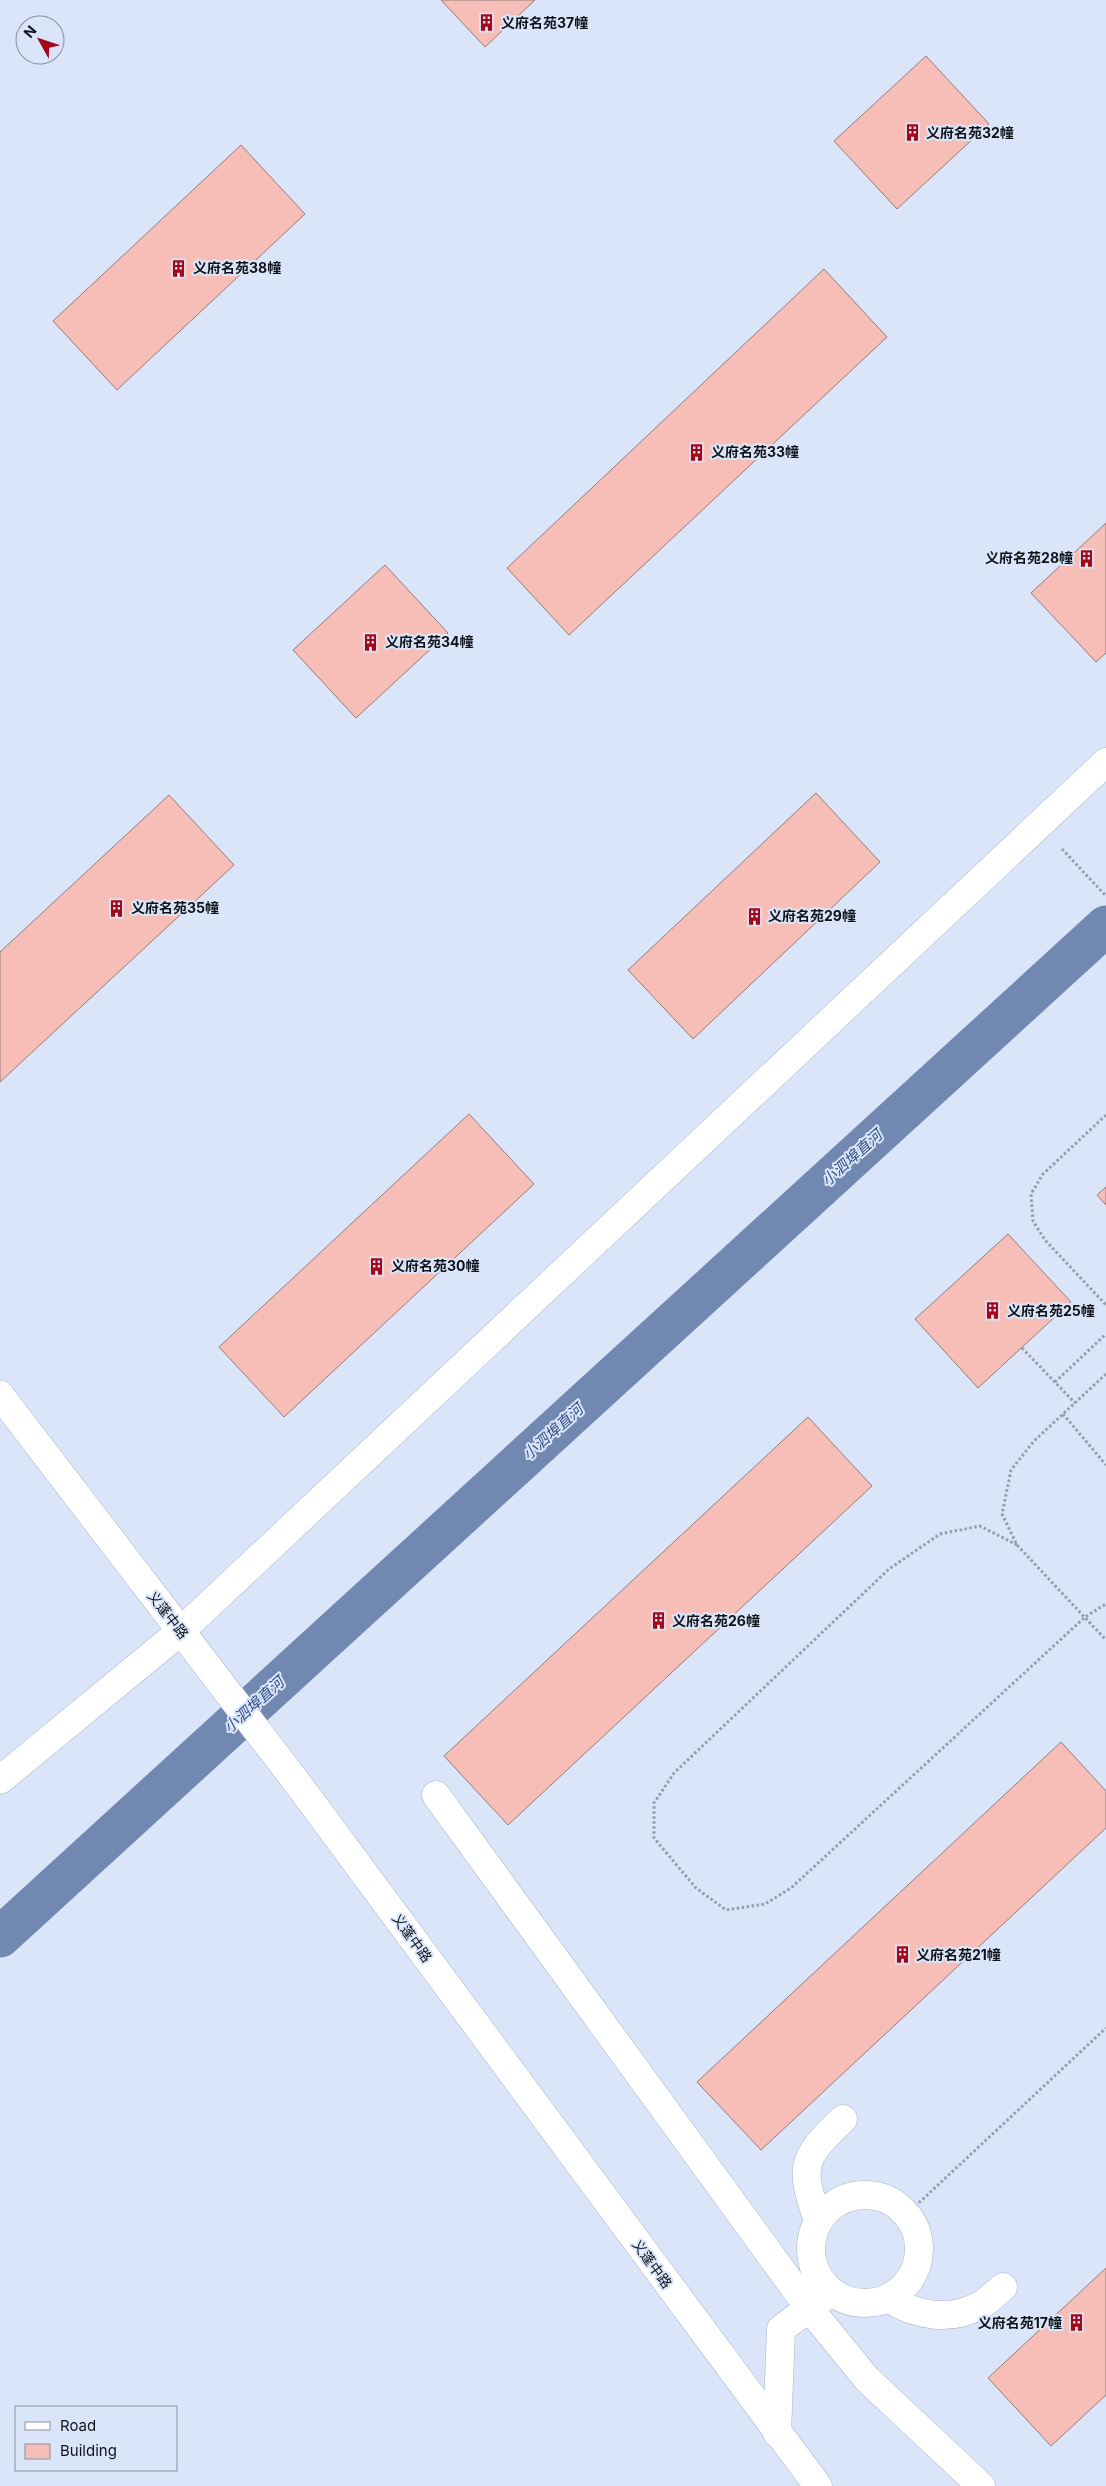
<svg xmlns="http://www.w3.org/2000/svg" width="1106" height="2486" viewBox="0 0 1106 2486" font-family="Inter,'Noto Sans SC',sans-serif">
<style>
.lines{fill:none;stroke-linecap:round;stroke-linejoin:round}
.canal{stroke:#7188b0;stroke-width:41}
.building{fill:#f7beb7;stroke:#947c79}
.minor-casing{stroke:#aab5c8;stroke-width:29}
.tertiary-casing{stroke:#aab5c8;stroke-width:29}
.path{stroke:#949dac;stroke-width:3;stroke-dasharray:2.5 2.5;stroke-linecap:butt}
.minor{stroke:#fff;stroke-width:28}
.tertiary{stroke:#fff;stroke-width:28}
.labels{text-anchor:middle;stroke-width:4;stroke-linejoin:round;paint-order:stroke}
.poi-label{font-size:14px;font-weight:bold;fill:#0f1219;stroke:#dae5f9;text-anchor:start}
.street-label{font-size:14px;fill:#0f1219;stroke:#dae5f9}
.water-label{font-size:15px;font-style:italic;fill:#324f86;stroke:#dae5f9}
</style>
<rect width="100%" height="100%" fill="#dae5f9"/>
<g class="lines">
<polyline class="canal" points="0,1937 1106,926"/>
</g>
<g class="building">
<polygon points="441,0 535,0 485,47"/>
<polygon points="926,56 989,124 897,209 834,141"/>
<polygon points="241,145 305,214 117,390 53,321"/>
<polygon points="824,269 887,337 569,635 507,568"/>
<polygon points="1106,523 1106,653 1096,662 1031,593"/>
<polygon points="385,565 448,633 356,718 293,650"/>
<polygon points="816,793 880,862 693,1039 628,970"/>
<polygon points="169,795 234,865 0,1082 0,952"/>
<polygon points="469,1114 534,1184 284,1417 219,1347"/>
<polygon points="1106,1187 1106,1205 1097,1195"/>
<polygon points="1008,1234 1071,1302 978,1388 915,1319"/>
<polygon points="808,1417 872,1486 508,1825 444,1756"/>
<polygon points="1061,1742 1106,1791 1106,1828 761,2150 697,2082"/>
<polygon points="1106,2268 1106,2395 1051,2446 988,2378"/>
</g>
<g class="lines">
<defs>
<g id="minor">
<polyline points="0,1780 181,1631 1106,762"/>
<polyline points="436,1795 809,2308 867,2379 981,2486"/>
<circle cx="865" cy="2249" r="54"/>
<path d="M818,2222C800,2166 800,2160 843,2119"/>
<path d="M888,2298C916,2316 950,2322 981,2305C989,2300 996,2293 1003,2287"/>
<polyline points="777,2433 781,2329 823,2298"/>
</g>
<polyline id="tertiary" points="0,1395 298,1784 818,2486"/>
</defs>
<use href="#minor" class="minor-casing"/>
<use href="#tertiary" class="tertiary-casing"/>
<g class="path">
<polyline points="1062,849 1106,896"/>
<polyline points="1106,1115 1043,1174 1031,1194 1033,1221 1045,1240 1106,1305"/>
<polyline points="1022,1348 1075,1403"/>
<polyline points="1106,1374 1034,1441 1011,1470 1002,1514 1017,1545 1106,1640"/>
<polyline points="1055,1382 1106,1334"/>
<polyline points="1063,1414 1106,1465"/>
<polyline points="1017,1545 980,1526 940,1534 889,1569 674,1773 654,1803 654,1838 696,1888 726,1910 765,1904 791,1888 1085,1617 1106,1604"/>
<polyline points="908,2213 1106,2028"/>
</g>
<use href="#minor" class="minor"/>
<use href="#tertiary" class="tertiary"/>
</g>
<defs>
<symbol id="building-bare" viewBox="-9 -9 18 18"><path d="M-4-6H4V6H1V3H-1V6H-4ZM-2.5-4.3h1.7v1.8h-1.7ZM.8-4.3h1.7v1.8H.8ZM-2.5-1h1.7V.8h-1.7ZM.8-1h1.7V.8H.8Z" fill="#a30818" stroke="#dae5f9" stroke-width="2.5" paint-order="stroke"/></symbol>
</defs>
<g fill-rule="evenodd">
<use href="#building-bare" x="474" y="10" width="25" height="25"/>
<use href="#building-bare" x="900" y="120" width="25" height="25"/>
<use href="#building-bare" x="166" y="256" width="25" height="25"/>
<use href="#building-bare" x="684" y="440" width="25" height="25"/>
<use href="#building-bare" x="1074" y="546" width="25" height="25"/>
<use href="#building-bare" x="358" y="630" width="25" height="25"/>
<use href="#building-bare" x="104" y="896" width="25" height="25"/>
<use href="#building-bare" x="742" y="904" width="25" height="25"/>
<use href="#building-bare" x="364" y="1254" width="25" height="25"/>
<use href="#building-bare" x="980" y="1298" width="25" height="25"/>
<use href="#building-bare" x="646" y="1608" width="25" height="25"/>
<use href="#building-bare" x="890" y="1942" width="25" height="25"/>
<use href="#building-bare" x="1064" y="2310" width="25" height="25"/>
</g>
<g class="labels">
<g class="poi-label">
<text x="501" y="28">义府名苑37幢</text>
<text x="926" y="138">义府名苑32幢</text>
<text x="193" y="273">义府名苑38幢</text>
<text x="711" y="457">义府名苑33幢</text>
<text x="1073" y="563" text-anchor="end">义府名苑28幢</text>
<text x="385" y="647">义府名苑34幢</text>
<text x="131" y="913">义府名苑35幢</text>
<text x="768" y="921">义府名苑29幢</text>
<text x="391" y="1271">义府名苑30幢</text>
<text x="1007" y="1316">义府名苑25幢</text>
<text x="672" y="1626">义府名苑26幢</text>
<text x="916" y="1960">义府名苑21幢</text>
<text x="1062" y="2328" text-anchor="end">义府名苑17幢</text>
</g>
<g class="street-label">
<text transform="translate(168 1615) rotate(52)" y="5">义蓬中路</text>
<text transform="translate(412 1938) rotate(54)" y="5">义蓬中路</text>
<text transform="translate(652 2264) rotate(54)" y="5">义蓬中路</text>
</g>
<g class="water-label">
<text transform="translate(852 1158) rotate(-42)" y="5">小泗埠直河</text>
<text transform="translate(553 1432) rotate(-42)" y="5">小泗埠直河</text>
<text transform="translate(254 1705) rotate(-42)" y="5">小泗埠直河</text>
</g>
</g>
<rect x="15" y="2406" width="162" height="65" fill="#dae5f9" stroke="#89919f"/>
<rect x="25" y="2422" width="25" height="8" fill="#ffffff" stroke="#89919f"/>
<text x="60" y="2431" font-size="15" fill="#0f1219">Road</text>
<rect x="25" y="2444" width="25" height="15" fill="#f7beb7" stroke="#89919f"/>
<text x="60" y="2456" font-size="15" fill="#0f1219">Building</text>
<g transform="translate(40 40) rotate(310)"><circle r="24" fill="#dae5f9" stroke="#89919f"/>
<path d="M0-4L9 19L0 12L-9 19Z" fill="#a30818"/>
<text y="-8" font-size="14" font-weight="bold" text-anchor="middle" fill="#0f1219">N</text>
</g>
</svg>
